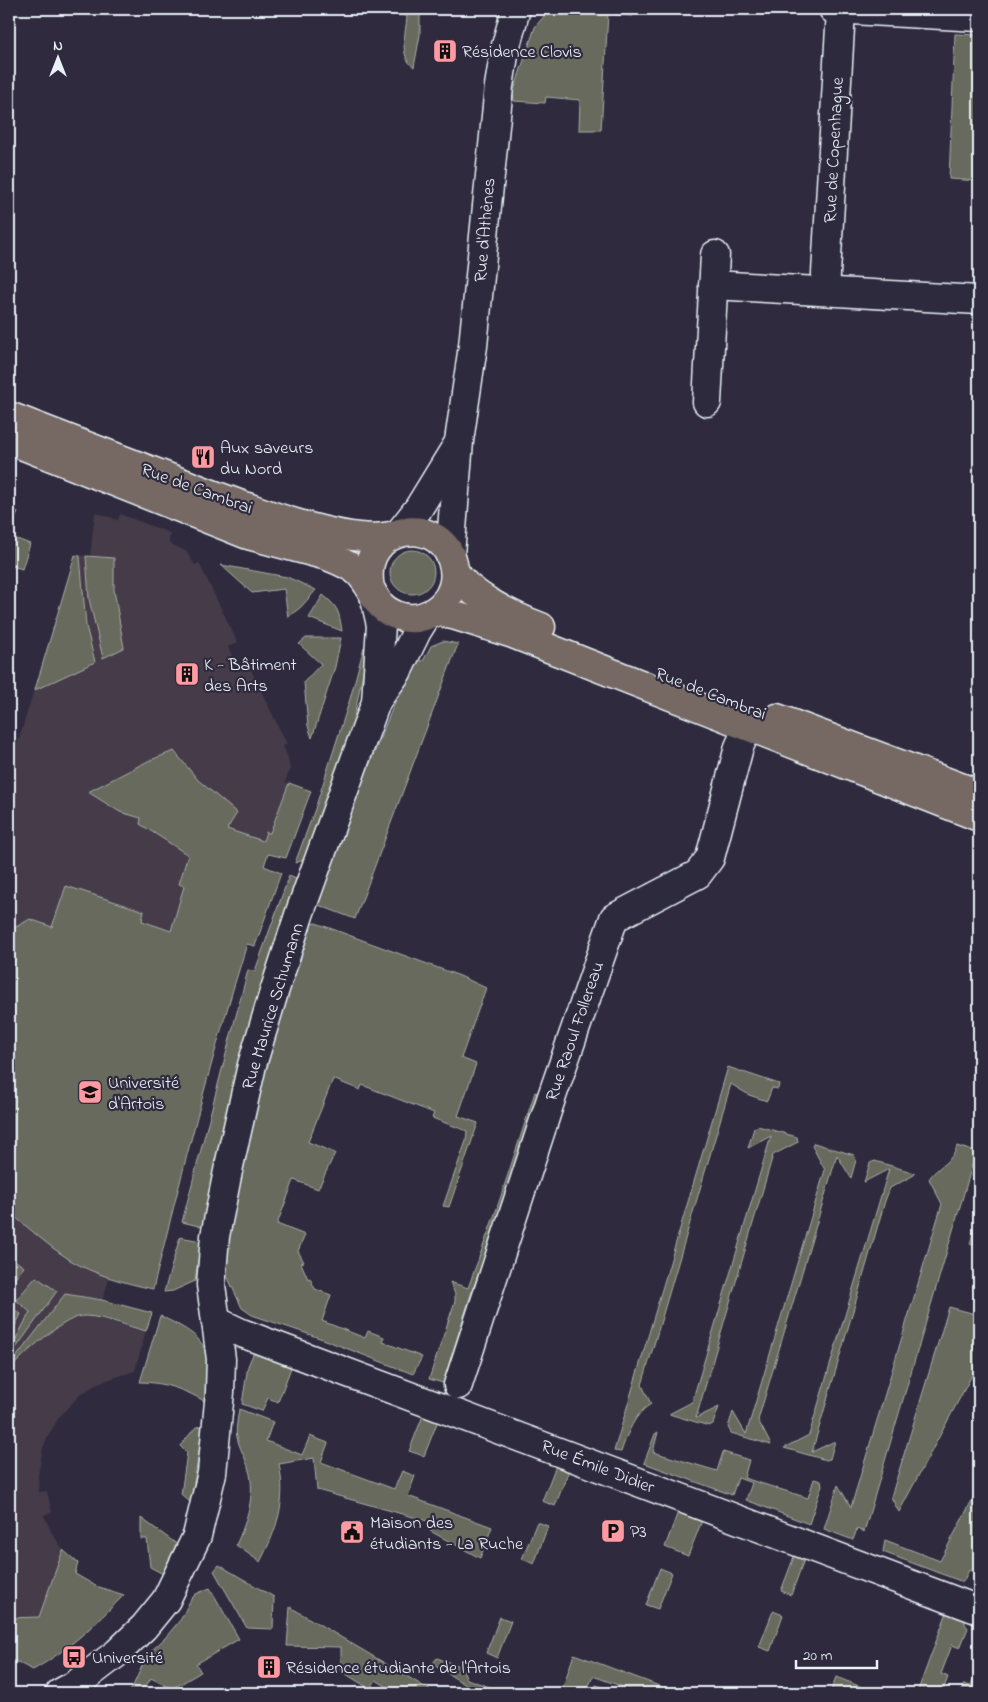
<svg xmlns="http://www.w3.org/2000/svg" width="988" height="1702" viewBox="0 0 988 1702" font-family="'Indie Flower',sans-serif">
<style>
.built{fill:#443a49}
.green{fill:#686b5d;stroke:#a8aeaa}
.lines{fill:none;stroke-linecap:round;stroke-linejoin:round}
.minor-casing{stroke:#e8f1f8;stroke-width:31}
.major-casing{stroke:#e8f1f8;stroke-width:31}
.minor{stroke:#2f2a3d;stroke-width:28}
.major{stroke:#766964;stroke-width:28}
.labels{text-anchor:middle;stroke-width:4.5;stroke-linejoin:round;paint-order:stroke}
.poi-label{font-size:18px;fill:#e8f1f8;stroke:#2f2a3d;text-anchor:start}
.street-label{font-size:18px;fill:#e8f1f8;stroke:#2f2a3d}
</style>
<rect width="100%" height="100%" fill="#2f2a3d"/>
<filter id="ink" filterUnits="userSpaceOnUse"><feTurbulence type="fractalNoise" baseFrequency=".02" numOctaves="2"/><feDisplacementMap in="SourceGraphic" scale="10" xChannelSelector="R" yChannelSelector="G"/><feConvolveMatrix kernelMatrix="1 2 1 2 8 2 1 2 1" color-interpolation-filters="sRGB"/></filter>
<g filter="url(#ink)">
<polygon class="built" points="95,512 118,520 120,514 170,533 169,543 186,551 195,565 199,563 238,643 228,647 238,668 248,664 287,744 283,746 288,757 290,770 285,782 289,783 270,833 266,832 126,1224 97,1318 146,1331 135,1371 101,1382 81,1394 60,1416 48,1436 43,1448 38,1476 39,1492 47,1491 52,1513 44,1515 51,1531 63,1550 39,1617 16,1666 9,1664 9,740 18,742 75,555 90,556"/>
<g class="green">
<path d="M349,9H422L420,12V35L414,67C398,56 406,33 407,16Z"/>
<polygon points="550,9 636,9 633,16 608,14 601,130 579,130 580,100 546,97 545,103 514,101 513,93 535,27"/>
<polygon points="955,34 979,35 979,181 949,179"/>
<polygon points="9,508 18,512 9,536 30,544 22,569 9,565"/>
<circle cx="412" cy="572" r="22"/>
<polygon points="75,555 80,556 86,626 95,662 35,690"/>
<polygon points="86,556 114,558 114,590 124,648 103,658 89,599"/>
<polygon points="221,565 287,577 316,590 301,607 288,617 284,589 252,593"/>
<path d="M323,595C338,607 339,611 342,631L309,618Z"/>
<polygon points="306,638 341,638 335,667 312,738 308,726 304,682 321,664 299,644"/>
<polygon points="443,641 458,644 355,919 313,903 412,660 423,661 431,646"/>
<polygon points="364,647 368,647 352,728 306,859 295,863 315,809 350,699"/>
<path d="M174,751L198,780L237,813L227,829L263,841L266,832L270,833L289,783L311,791L286,858L268,854L264,866L281,873L255,946L247,944C211,1058 182,1173 153,1289C125,1283 95,1275 70,1260C48,1246 29,1228 9,1212V931L30,919L52,927L66,886L144,911L142,921L171,931L184,886L179,884L188,855L140,824L141,818L120,812L88,792L148,761Z"/>
<polygon points="289,876 296,879 298,882 265,975 256,1006 212,1178 203,1227 182,1222 248,970 255,971"/>
<polygon points="316,923 460,976 486,988 461,1058 476,1064 458,1116 478,1123 449,1207 443,1206 466,1141 467,1131 432,1118 434,1113 362,1085 360,1090 333,1079 308,1142 335,1153 318,1189 294,1180 277,1224 305,1235 298,1251 304,1262 301,1263 308,1279 310,1278 315,1289 331,1295 322,1321 365,1338 368,1331 384,1337 383,1342 422,1357 413,1374 317,1337 252,1315 242,1308 227,1276 224,1262 225,1246 268,1051 310,924"/>
<path d="M728,1067L779,1084L778,1089L772,1088L767,1101L749,1095L731,1084L642,1385L651,1404C635,1413 627,1434 621,1452L614,1451Z"/>
<polygon points="535,1092 540,1094 503,1210 472,1291 443,1383 429,1379 455,1301 455,1294 450,1282 468,1288 497,1208"/>
<polygon points="758,1126 797,1137 798,1142 773,1155 696,1418 719,1407 713,1424 709,1426 669,1414 692,1402 771,1136 748,1148 754,1128"/>
<polygon points="814,1143 854,1155 856,1160 851,1178 837,1155 758,1420 771,1445 731,1433 728,1427 733,1412 746,1434 750,1421 825,1170 812,1146"/>
<path d="M957,1146L979,1153V1160L974,1159L864,1532L857,1529L853,1540L824,1529L838,1485L851,1507L942,1204L929,1179C937,1166 954,1161 957,1146Z"/>
<polygon points="875,1161 915,1173 914,1175 890,1188 885,1201 812,1452 835,1441 830,1459 826,1460 784,1448 809,1435 889,1169 864,1182 870,1163"/>
<polygon points="975,1226 979,1227 979,1247 970,1244"/>
<polygon points="180,1237 201,1241 195,1281 173,1291 164,1292"/>
<polygon points="9,1256 24,1267 9,1286"/>
<polygon points="36,1277 57,1291 16,1348 12,1346 30,1312 16,1300"/>
<path d="M65,1294L102,1300L152,1313L146,1331C127,1326 105,1317 86,1316C66,1314 21,1356 9,1371V1357L14,1360Z"/>
<polygon points="10,1307 21,1314 9,1338 9,1309"/>
<polygon points="949,1307 979,1315 979,1362 899,1512 891,1497"/>
<path d="M160,1316C211,1339 211,1349 206,1402C186,1390 163,1382 140,1382Z"/>
<polygon points="254,1352 292,1365 278,1402 268,1398 262,1411 242,1404 248,1366"/>
<path d="M239,1409L273,1422L266,1441L302,1455L310,1436L328,1443L321,1462L394,1489L402,1471L415,1476L408,1496L492,1527L480,1558L430,1531L434,1523L317,1490L314,1458L279,1464C287,1502 277,1529 260,1562L236,1545C246,1523 256,1495 249,1470C246,1458 239,1448 237,1437C235,1429 238,1418 239,1409Z"/>
<polygon points="424,1413 439,1418 424,1456 409,1451"/>
<polygon points="203,1426 191,1503 181,1494 187,1453 180,1446 196,1427"/>
<polygon points="658,1432 653,1452 717,1471 723,1452 749,1460 744,1478 808,1498 814,1479 821,1481 822,1485 809,1524 746,1500 752,1483 738,1478 732,1495 644,1463 655,1434"/>
<polygon points="557,1463 570,1468 555,1506 542,1501"/>
<polygon points="979,1487 979,1574 969,1570 963,1582 883,1552 885,1540 940,1561"/>
<polygon points="679,1509 703,1518 688,1556 665,1547"/>
<polygon points="141,1518 178,1545 163,1574 150,1567 147,1539 141,1539"/>
<polygon points="537,1522 548,1526 534,1564 522,1559"/>
<path d="M63,1550L78,1563L75,1574L96,1586L124,1595C94,1625 70,1649 33,1670L9,1658V1618L39,1617Z"/>
<polygon points="795,1554 805,1557 791,1595 781,1591"/>
<polygon points="219,1565 274,1597 273,1629 247,1628 214,1571"/>
<polygon points="660,1568 672,1573 658,1609 646,1605"/>
<polygon points="210,1588 239,1639 196,1664 201,1672 172,1689 151,1678 142,1693 127,1693 133,1686 147,1655 165,1638 181,1619 191,1599 196,1594"/>
<polygon points="290,1607 435,1693 397,1693 376,1680 370,1689 341,1671 341,1647 287,1646"/>
<polygon points="773,1611 783,1615 770,1651 759,1647"/>
<polygon points="947,1612 965,1619 965,1624 968,1628 960,1648 952,1645 941,1674 948,1677 942,1693 917,1693"/>
<polygon points="500,1617 511,1621 497,1658 486,1653"/>
<polygon points="574,1654 678,1693 640,1693 593,1676 586,1693 561,1693"/>
<polygon points="437,1658 462,1667 467,1679 506,1693 479,1693 432,1664"/>
<polygon points="979,1664 979,1693 960,1693 964,1684 971,1686"/>
<polygon points="836,1677 872,1691 871,1693 830,1693"/>
<polygon points="596,1685 619,1692 619,1693 593,1693"/>
</g>
<g class="lines">
<defs>
<g id="minor">
<polyline points="833,9 979,17"/>
<polyline points="713,285 979,300"/>
<polyline points="825,291 841,10"/>
<polyline points="707,402 715,255"/>
<polyline points="400,532 418,509 456,447"/>
<polyline points="450,555 459,441 473,346 499,86 505,49 516,9"/>
<polyline points="377,700 397,672 417,631 427,615"/>
<polyline points="216,1321 239,1332 979,1610"/>
<polyline points="458,1385 551,1099 614,918 698,874 710,858 739,747 748,727"/>
<polyline points="60,1693 75,1685 117,1653 144,1627 166,1600 197,1536 212,1473 220,1392 221,1359 211,1285 215,1236 229,1166 252,1065 274,992 300,912 376,702 381,625 375,599"/>
</g>
<g id="major">
<path d="M9,416C67,438 125,461 183,483C232,501 341,547 391,536"/>
<path d="M9,440L248,535L327,556C337,560 350,565 358,572C376,589 372,609 402,617C416,621 433,615 443,604C452,595 456,581 454,569C446,511 357,522 370,588"/>
<path d="M455,572C470,596 514,617 541,627"/>
<polyline points="435,611 456,616 513,634 979,817"/>
<polyline points="777,718 979,794"/>
</g>
</defs>
<use href="#minor" class="minor-casing"/>
<use href="#major" class="major-casing"/>
<use href="#minor" class="minor"/>
<use href="#major" class="major"/>
</g>
</g>
<defs>
<symbol id="building-square" viewBox="-11 -11 22 22"><rect x="-9" y="-9" width="18" height="18" rx="4" fill="#ff9aa2" stroke="#2f2a3d"/><path d="M-4-6H4V6H1V3H-1V6H-4ZM-2.5-4.3h1.7v1.8h-1.7ZM.8-4.3h1.7v1.8H.8ZM-2.5-1h1.7V.8h-1.7ZM.8-1h1.7V.8H.8Z" fill="#111"/></symbol>
<symbol id="restaurant-square" viewBox="-11 -11 22 22"><rect x="-9" y="-9" width="18" height="18" rx="4" fill="#ff9aa2" stroke="#2f2a3d"/><path d="M-5-6h1v4h1v-4h1v4h1v-4h1v5L-1.5 .5V6h-2V.5L-5-1ZM5-6V6H3V1.5H1.5Q1.5-4 5-6Z" fill="#111"/></symbol>
<symbol id="university-square" viewBox="-11 -11 22 22"><rect x="-9" y="-9" width="18" height="18" rx="4" fill="#ff9aa2" stroke="#2f2a3d"/><path d="M0-5L7-2L0 1L-7-2ZM-4 1L0 2.5L4 1V4Q0 6-4 4Z" fill="#111"/></symbol>
<symbol id="parking-square" viewBox="-11 -11 22 22"><rect x="-9" y="-9" width="18" height="18" rx="4" fill="#ff9aa2" stroke="#2f2a3d"/><path d="M-3.5-5.5H1a3.5 3.5 0 0 1 0 7H-1V5.5H-3.5ZM-1-3.4V-.6H.8a1.4 1.4 0 0 0 0-2.8Z" fill="#111"/></symbol>
<symbol id="civic-square" viewBox="-11 -11 22 22"><rect x="-9" y="-9" width="18" height="18" rx="4" fill="#ff9aa2" stroke="#2f2a3d"/><path d="M-.6-6.5H3V-4.5H.6V-3L4-1V1h2V6H-6V1h2V-1L-.6-3ZM-1.2 2.5V6h2.4V2.5Z" fill="#111"/></symbol>
<symbol id="bus-square" viewBox="-11 -11 22 22"><rect x="-9" y="-9" width="18" height="18" rx="4" fill="#ff9aa2" stroke="#2f2a3d"/><path d="M-5-6H5V4H4V6H2V4H-2V6H-4V4H-5ZM-3.5-4V0h7V-4ZM-3.5 1.2v1.5H-2V1.2ZM2 1.2v1.5H3.5V1.2Z" fill="#111"/></symbol>
</defs>
<g fill-rule="evenodd">
<use href="#building-square" x="431" y="37" width="28" height="28"/>
<use href="#restaurant-square" x="189" y="443" width="28" height="28"/>
<use href="#building-square" x="173" y="660" width="28" height="28"/>
<use href="#university-square" x="76" y="1078" width="28" height="28"/>
<use href="#parking-square" x="599" y="1517" width="28" height="28"/>
<use href="#civic-square" x="338" y="1518" width="28" height="28"/>
<use href="#bus-square" x="60" y="1643" width="28" height="28"/>
<use href="#building-square" x="255" y="1653" width="28" height="28"/>
</g>
<g class="labels">
<g class="poi-label">
<text x="462" y="57">Résidence Clovis</text>
<text x="220" y="453">Aux saveurs<tspan x="220" dy="21">du Nord</tspan></text>
<text x="204" y="670">K - Bâtiment<tspan x="204" dy="21">des Arts</tspan></text>
<text x="108" y="1088">Université<tspan x="108" dy="21">d'Artois</tspan></text>
<text x="370" y="1528">Maison des<tspan x="370" dy="21">étudiants - La Ruche</tspan></text>
<text x="630" y="1537">P3</text>
<text x="92" y="1663">Université</text>
<text x="286" y="1673">Résidence étudiante de l'Artois</text>
</g>
<g class="street-label">
<text transform="translate(833 150) rotate(-87)" y="6">Rue de Copenhague</text>
<text transform="translate(484 230) rotate(-85)" y="6">Rue d'Athènes</text>
<text transform="translate(197 488) rotate(20)" y="6">Rue de Cambrai</text>
<text transform="translate(711 693) rotate(21)" y="6">Rue de Cambrai</text>
<text transform="translate(272 1006) rotate(-73)" y="6">Rue Maurice Schumann</text>
<text transform="translate(574 1031) rotate(-71)" y="6">Rue Raoul Follereau</text>
<text transform="translate(598 1466) rotate(21)" y="6">Rue Émile Didier</text>
</g>
</g>
<rect width="988" height="1702" fill="none" stroke="#2f2a3d" stroke-width="30"/>
<rect x="15" y="15" width="958" height="1672" fill="none" stroke="#e8f1f8" stroke-width="2" filter="url(#ink)"/>
<g transform="translate(58 58)" stroke="#2f2a3d" stroke-width="4" paint-order="stroke">
<path d="M0-4L9 19L0 12L-9 19Z" fill="#e8f1f8"/>
<text y="-8" font-size="14" font-weight="bold" text-anchor="middle" fill="#e8f1f8">N</text>
</g>
<path d="M796 1660v8h81v-8" fill="none" stroke="#e8f1f8" stroke-width="2.5"/>
<text x="803" y="1660" font-size="15" fill="#e8f1f8" stroke="#2f2a3d" stroke-width="4" paint-order="stroke">20 m</text>
</svg>
